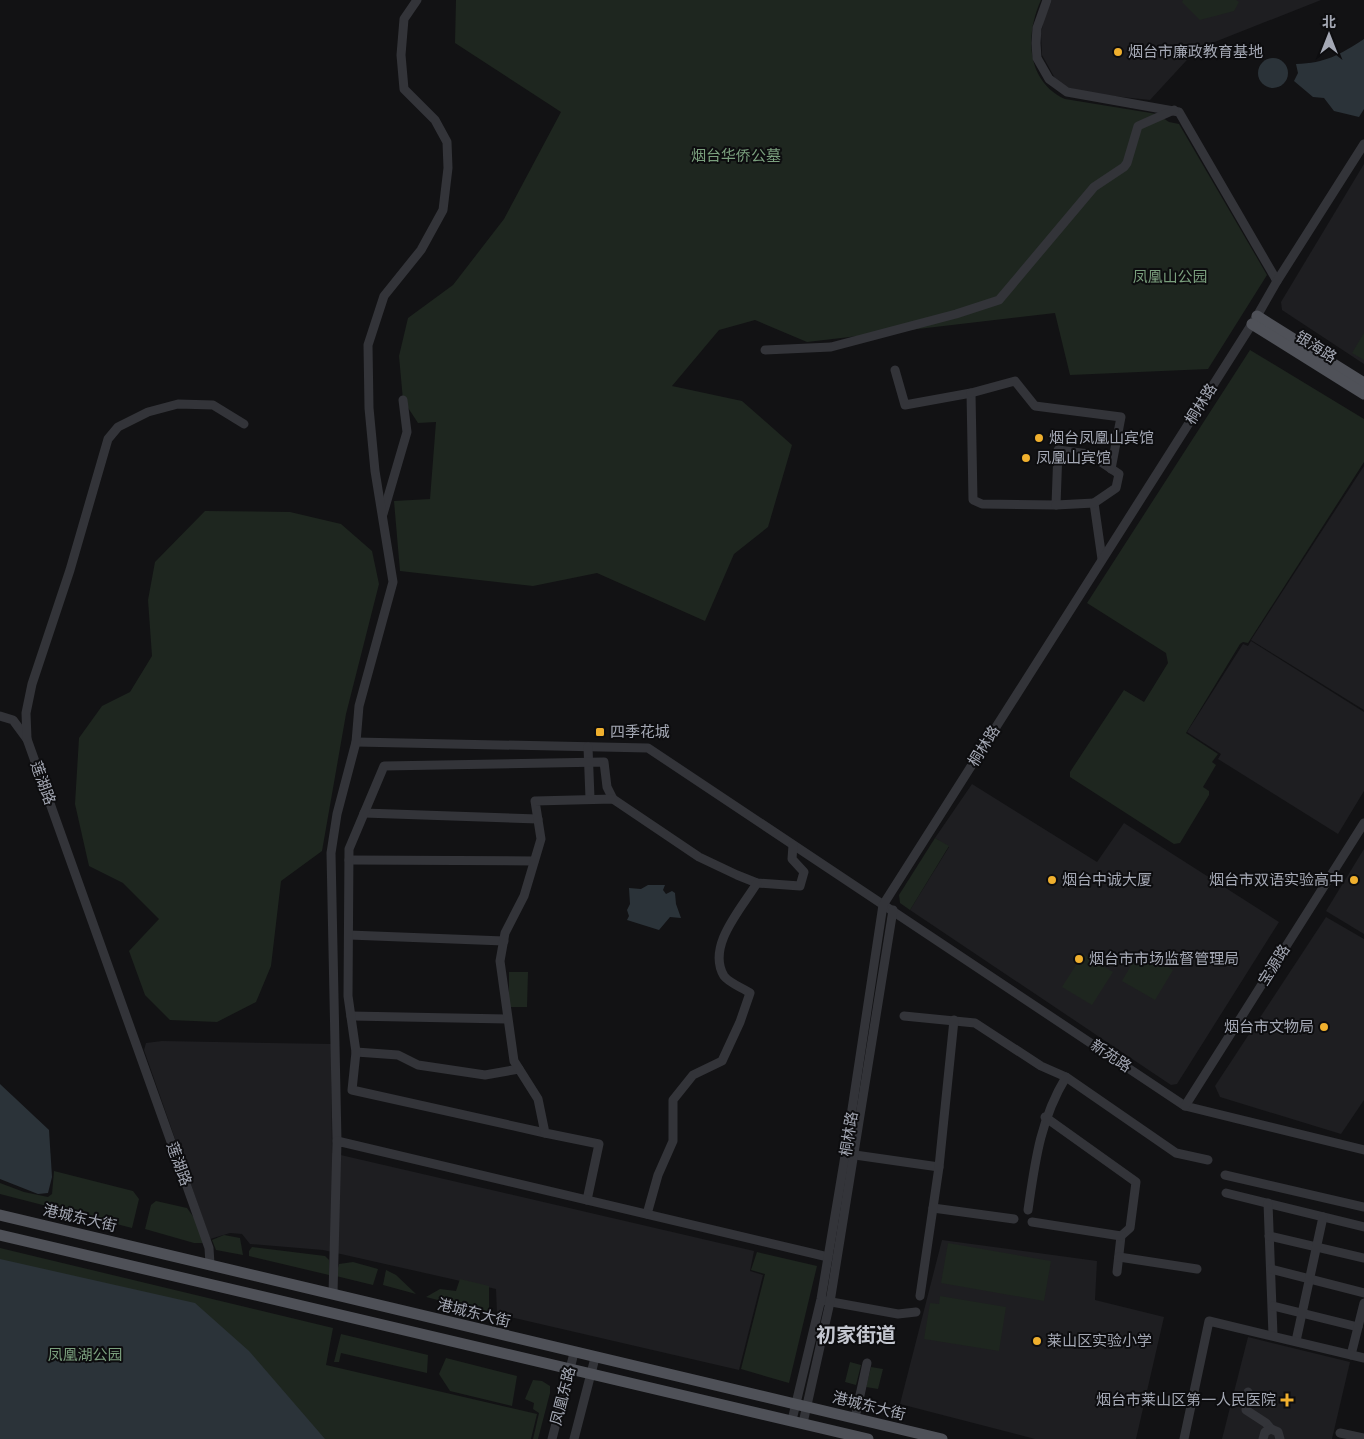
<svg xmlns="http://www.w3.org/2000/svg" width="1364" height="1439" viewBox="0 0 1364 1439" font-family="'IBM Plex Sans','Noto Sans SC',sans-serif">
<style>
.built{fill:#1e1e21}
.green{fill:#1e261f}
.water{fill:#2b3339}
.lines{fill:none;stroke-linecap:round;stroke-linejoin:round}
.minor{stroke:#333439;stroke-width:9}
.major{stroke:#4f5158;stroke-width:11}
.poi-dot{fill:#f0b02e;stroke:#0d0d0f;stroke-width:2}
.labels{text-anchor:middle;stroke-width:4;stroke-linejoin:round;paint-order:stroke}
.poi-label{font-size:15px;fill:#a4a8b4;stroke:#0d0d0f;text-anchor:start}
.park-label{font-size:15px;fill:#7a9f7d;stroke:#0d0d0f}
.street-label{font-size:15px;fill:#a4a8b4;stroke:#0d0d0f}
.district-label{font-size:20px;font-weight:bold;fill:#c4c7d0;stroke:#0d0d0f}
</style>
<rect width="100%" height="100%" fill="#121214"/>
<g class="built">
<polygon points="1052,0 1321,0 1197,49 1150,100 1085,93 1069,88 1056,80 1042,55 1041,34 1044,18"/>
<polygon points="1364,164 1364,364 1282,310 1281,302"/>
<polygon points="1364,466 1364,710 1251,640"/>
<polygon points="1251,641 1364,712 1364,791 1338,834 1218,759 1221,754 1187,732 1243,644 1248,646"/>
<polygon points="972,784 1097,862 1124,823 1279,922 1177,1084 1171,1085 910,910 949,847 935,838"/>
<polygon points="1364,849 1364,934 1326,911"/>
<polygon points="1326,917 1364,939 1364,1100 1341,1134 1220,1097 1215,1086"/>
<polygon points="162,1041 331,1044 332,1153 754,1251 750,1271 763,1275 739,1370 497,1314 496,1289 323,1250 250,1244 242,1234 230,1233 210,1239 144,1050 146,1043"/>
<polygon points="942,1240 1097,1261 1095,1300 1164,1317 1136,1439 1035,1439 900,1404"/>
<polygon points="1248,1337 1350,1362 1332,1439 1222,1439"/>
</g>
<g class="green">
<path d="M456,0H1041C1025,35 1026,81 1065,99L1157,114L1169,122L1179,124L1267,275L1208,369L1070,375L1055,313L807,342L755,320L719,330L672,386L742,401L792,445L768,527L734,554L705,621L597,573L533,586L400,571L394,501L430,499L436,422L418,423L403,400L399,356L408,318L453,285L504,219L561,112L455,43Z"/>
<polygon points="1183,0 1236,0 1239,2 1234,11 1200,20 1182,2"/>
<polygon points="1364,333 1364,360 1352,353"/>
<polygon points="1250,350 1364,419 1364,462 1248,643 1243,642 1240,644 1186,733 1218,754 1212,762 1216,765 1203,787 1209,791 1209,795 1180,843 1174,844 1070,777 1070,772 1124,690 1144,702 1168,663 1166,653 1087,603"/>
<polygon points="205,511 290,512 341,524 372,551 379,584 346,714 322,851 281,881 271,966 256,1002 217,1022 170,1020 145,995 129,951 159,919 123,883 89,866 75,804 79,738 102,706 130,692 152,656 148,600 155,562"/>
<polygon points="935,838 949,846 910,910 900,903 899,895"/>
<polygon points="1140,950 1173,970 1155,1000 1122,981"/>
<polygon points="1083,954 1113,972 1092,1005 1062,987"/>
<polygon points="509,972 528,972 527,1007 509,1007"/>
<polygon points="54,1171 133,1191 139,1199 132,1228 0,1194 0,1183 24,1192 48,1197 52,1194"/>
<polygon points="156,1201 187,1208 197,1222 203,1243 194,1243 145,1229 151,1205"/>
<polygon points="224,1235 240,1238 243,1255 216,1250 212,1240"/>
<polygon points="948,1243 1051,1261 1044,1301 941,1283"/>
<polygon points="252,1247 325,1256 329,1260 329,1275 249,1256 249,1251"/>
<polygon points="0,1248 333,1328 326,1365 537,1414 531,1439 0,1439"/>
<polygon points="757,1252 817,1266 789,1383 741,1369 765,1274 751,1270"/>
<polygon points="353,1262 378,1269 373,1285 336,1276 339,1264"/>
<polygon points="386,1270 396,1275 416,1294 383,1285"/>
<polygon points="460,1279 489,1286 489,1313 426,1297 440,1289 456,1291"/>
<polygon points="940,1296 1006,1307 999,1351 924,1339 930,1303 939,1304"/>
<polygon points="341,1334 428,1355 427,1373 341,1353 339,1362 334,1362"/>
<polygon points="446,1358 517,1376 512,1406 450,1391 439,1374"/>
<polygon points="850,1362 861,1365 856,1385 845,1382"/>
<polygon points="871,1367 883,1369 878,1389 866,1387"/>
<polygon points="533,1380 542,1381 550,1386 550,1393 538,1439 533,1439 539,1413 533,1409 534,1403 525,1399"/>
</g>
<g class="water">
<path d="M1364,39V109L1359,117L1334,111L1324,98L1313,97L1294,81L1298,73L1296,64C1326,63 1339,55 1364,39Z"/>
<circle cx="1273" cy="73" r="15"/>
<polygon points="648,885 665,885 663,890 666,894 672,891 675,893 676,904 681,918 670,917 659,930 627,920 629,916 627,910 630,904 629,888 641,889"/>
<polygon points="0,1084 49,1130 52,1177 48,1193 38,1194 0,1179"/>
<polygon points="0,1259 195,1303 249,1351 325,1439 0,1439"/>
</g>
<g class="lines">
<g class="minor">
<polyline points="1047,0 1037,28 1036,43 1037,58 1049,79 1067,92 1179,112 1277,281"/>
<polyline points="765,350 831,347 956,314 999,300 1094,187 1124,167 1127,163 1138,126 1174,110"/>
<polyline points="895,370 905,405 971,393 973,500 982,504 1056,505 1058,450 1089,454 1119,474 1116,488 1094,503 1102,559"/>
<polyline points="971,393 1015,381 1035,406 1121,417 1111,469"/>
<polyline points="1056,505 1094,503"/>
<polyline points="383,514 407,432 403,400"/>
<polyline points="0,716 13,720 27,739"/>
<polyline points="356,742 648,748 1185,1106 1364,1150"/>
<polyline points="588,747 590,798"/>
<polyline points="364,813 538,819"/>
<polyline points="349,860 534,861"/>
<polyline points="349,935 504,941"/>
<polyline points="351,1016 507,1019"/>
<polyline points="904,1016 975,1023 1041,1066 1066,1077 1176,1153 1208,1160"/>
<polyline points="356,1052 398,1055 418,1065 485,1075 519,1069"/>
<polyline points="1185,1106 1364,823"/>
<polyline points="1045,1117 1136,1182 1130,1228 1121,1236 1117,1272"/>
<polyline points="545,1133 352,1090 356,1052 348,996 349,849 384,766 604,762 607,787 613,799"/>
<polyline points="337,1141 331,853 337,814 356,742 359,706 393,582 375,471 369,408 368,345 384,296 421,250 443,210 448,168 447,142 435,120 404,89 401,55 404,19 417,0"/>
<polyline points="855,1155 939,1167"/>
<polyline points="1225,1175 1364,1207"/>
<polyline points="1226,1193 1364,1227"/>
<polyline points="587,1200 599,1144 545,1133 538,1099 514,1061 500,961 505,933 524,896 541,839 535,801 613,799 699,857 737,875 757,883 800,886 804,872 792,859 793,845"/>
<polyline points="1268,1203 1273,1335"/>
<polyline points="933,1208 1014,1219"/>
<path d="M1028,1210C1035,1162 1040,1120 1066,1077"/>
<path d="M647,1214L658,1175L673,1141V1100L693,1075L722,1061L740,1022L750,993C743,988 729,983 724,976C706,946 742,908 757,883"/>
<polyline points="1032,1222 1121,1236"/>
<polyline points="1269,1236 1364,1258"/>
<polyline points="1119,1257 1197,1269"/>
<polyline points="210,1264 209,1248 27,739 26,713 32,684 70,570 108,439 118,427 148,412 178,404 213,405 244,424"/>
<polyline points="1271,1269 1364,1293"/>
<polyline points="333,1294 337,1141 828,1257"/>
<polyline points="920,1296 939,1167 954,1020"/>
<polyline points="826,1301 898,1314 916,1312"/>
<polyline points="1273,1306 1358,1327"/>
<polyline points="1296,1341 1323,1217"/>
<polyline points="1351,1355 1364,1303"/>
<polyline points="1248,1392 1246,1410 1266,1423 1271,1429"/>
<polyline points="855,1418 867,1363"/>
<polyline points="792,1420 821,1299 844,1162 883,905 1257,316 1277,281 1364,144"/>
<polyline points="803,1423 830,1302 893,910"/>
<polyline points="1340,1433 1364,1438"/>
<polyline points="552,1439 574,1353"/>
<polyline points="574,1439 595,1358"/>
<polyline points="1184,1439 1209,1321 1364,1358"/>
<polyline points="1263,1439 1265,1432 1271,1429 1278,1432 1280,1439"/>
</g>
<g class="major">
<polyline points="1257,316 1364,383"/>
<polyline points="1252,324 1364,394"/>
<polyline points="0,1215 942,1439"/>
<polyline points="0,1235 868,1439"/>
</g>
</g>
<g class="poi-dot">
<circle cx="1118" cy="52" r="5"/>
<circle cx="1039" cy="438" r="5"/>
<circle cx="1026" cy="458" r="5"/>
<rect x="595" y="727" width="10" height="10" rx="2.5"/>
<circle cx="1052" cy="880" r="5"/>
<circle cx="1354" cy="880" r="5"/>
<circle cx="1079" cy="959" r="5"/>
<circle cx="1324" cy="1027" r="5"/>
<circle cx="1037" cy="1341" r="5"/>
<path d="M1284.5 1392.5h5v5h5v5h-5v5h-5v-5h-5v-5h5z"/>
</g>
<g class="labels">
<g class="poi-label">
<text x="1128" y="57">烟台市廉政教育基地</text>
<text x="1049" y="443">烟台凤凰山宾馆</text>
<text x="1036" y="463">凤凰山宾馆</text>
<text x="610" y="737">四季花城</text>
<text x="1062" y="885">烟台中诚大厦</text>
<text x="1344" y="885" text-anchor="end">烟台市双语实验高中</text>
<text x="1089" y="964">烟台市市场监督管理局</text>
<text x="1314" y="1032" text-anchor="end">烟台市文物局</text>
<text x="1047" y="1346">莱山区实验小学</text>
<text x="1276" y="1405" text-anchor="end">烟台市莱山区第一人民医院</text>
</g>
<g class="park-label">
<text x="736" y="161">烟台华侨公墓</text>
<text x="1170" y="282">凤凰山公园</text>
<text x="85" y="1360">凤凰湖公园</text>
</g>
<g class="street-label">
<text transform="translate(1316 347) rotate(32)" y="5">银海路</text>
<text transform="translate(1201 404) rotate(-58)" y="5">桐林路</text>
<text transform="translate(984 746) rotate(-58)" y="5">桐林路</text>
<text transform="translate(43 783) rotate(70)" y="5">莲湖路</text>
<text transform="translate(1274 965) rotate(-58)" y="5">宝源路</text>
<text transform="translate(1111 1056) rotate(34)" y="5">新苑路</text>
<text transform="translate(849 1134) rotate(-81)" y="5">桐林路</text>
<text transform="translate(179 1164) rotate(70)" y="5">莲湖路</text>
<text transform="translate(80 1218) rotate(13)" y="5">港城东大街</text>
<text transform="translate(474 1313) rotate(14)" y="5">港城东大街</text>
<text transform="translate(563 1396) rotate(-76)" y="5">凤凰东路</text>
<text transform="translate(869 1406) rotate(14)" y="5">港城东大街</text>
</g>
<g class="district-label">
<text x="856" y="1342">初家街道</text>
</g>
</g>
<g transform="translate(1329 35)" stroke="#0d0d0f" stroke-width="4" paint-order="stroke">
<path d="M0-4L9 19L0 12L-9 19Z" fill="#a4a8b4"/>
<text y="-8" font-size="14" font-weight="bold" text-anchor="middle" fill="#a4a8b4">北</text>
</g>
</svg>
